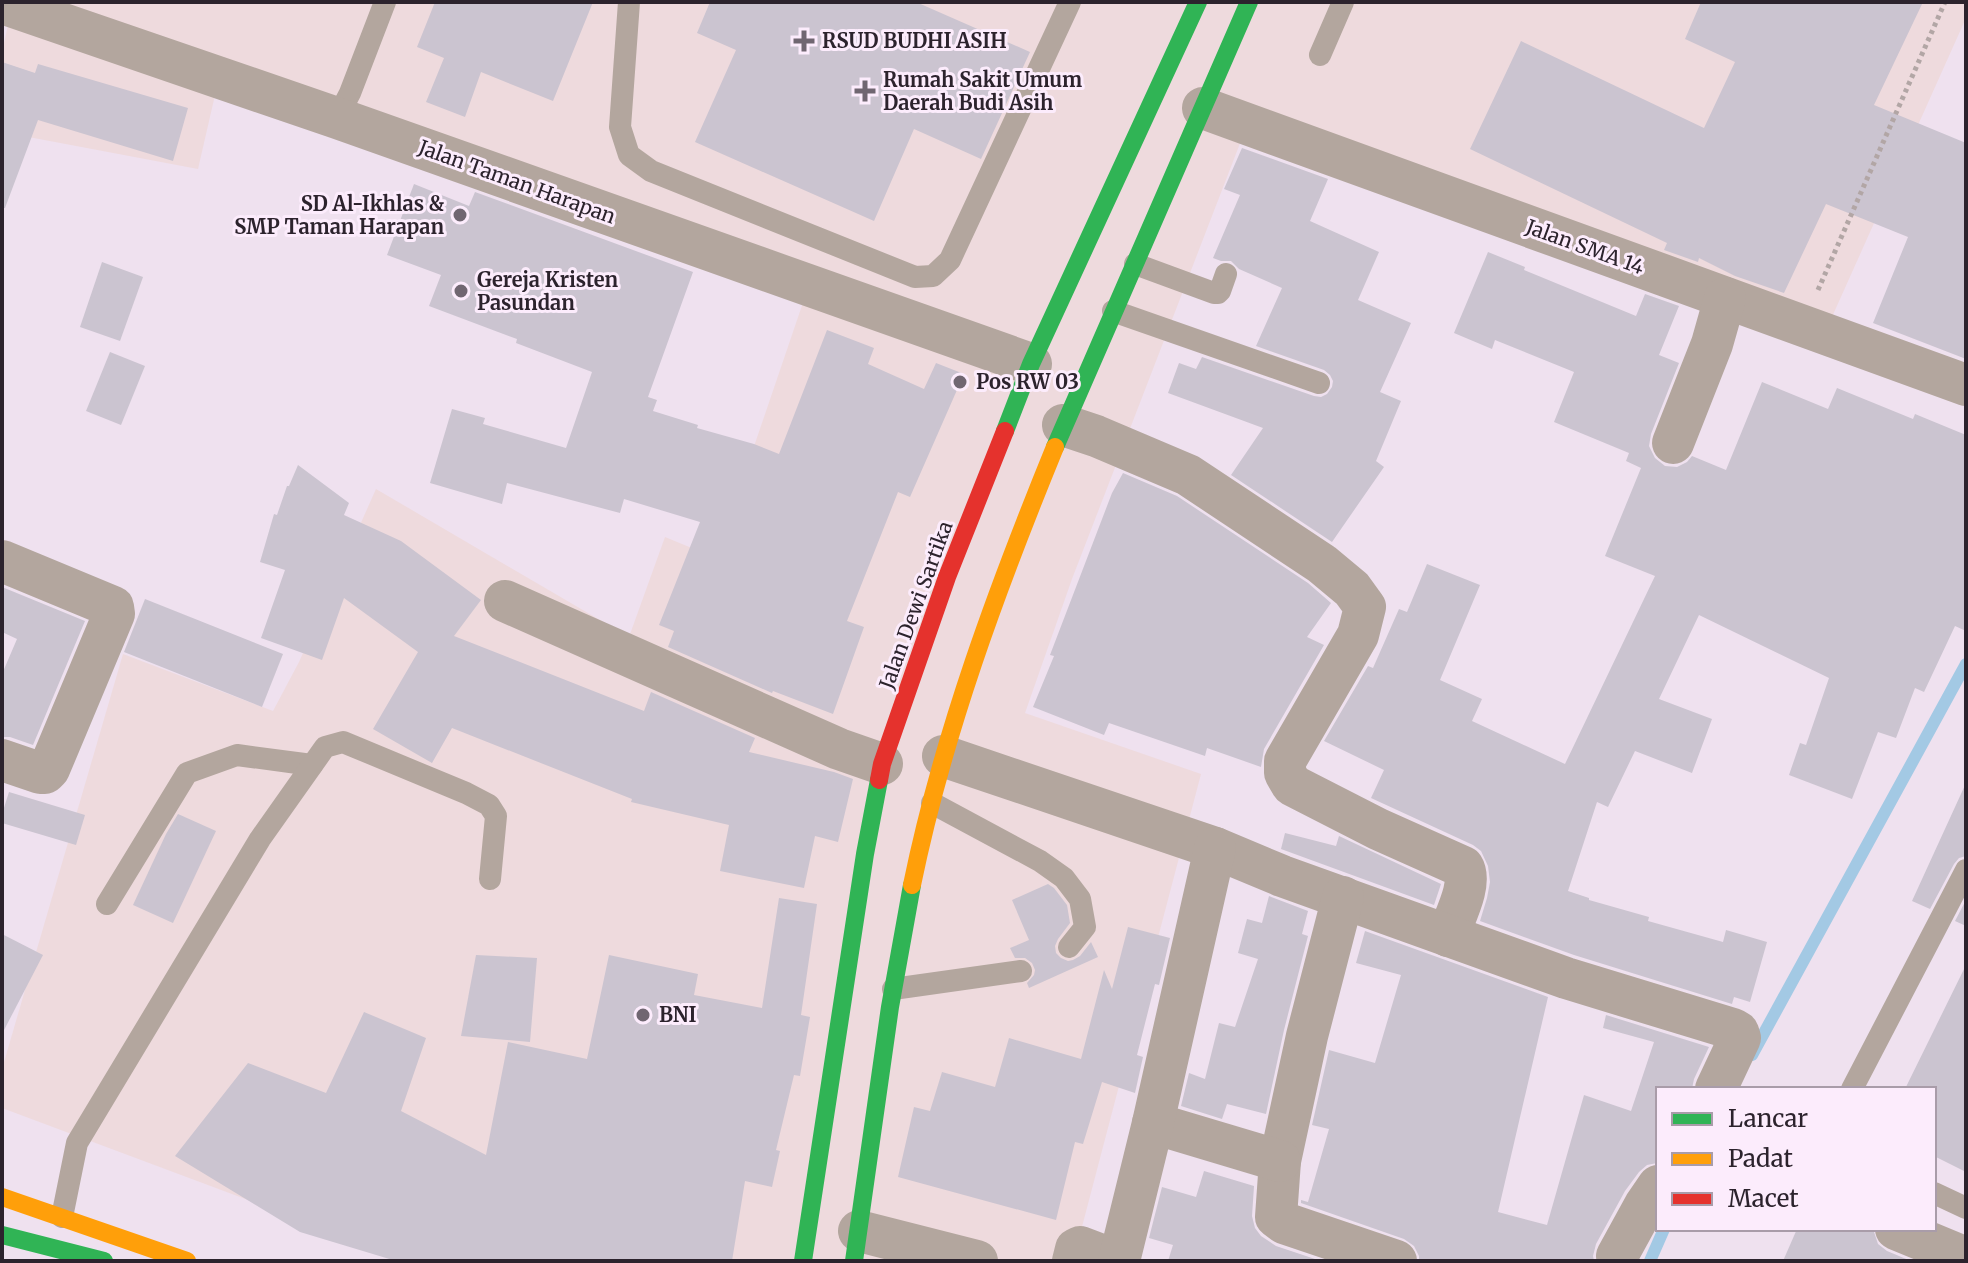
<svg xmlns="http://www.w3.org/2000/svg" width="1968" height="1263" viewBox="0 0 1968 1263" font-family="Merriweather,serif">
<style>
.commercial{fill:#eedadd}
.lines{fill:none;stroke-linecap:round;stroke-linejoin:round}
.stream{stroke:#a3c9e4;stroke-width:12}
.building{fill:#cbc4d0}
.path{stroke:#b2a6a5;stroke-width:5;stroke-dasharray:4 4;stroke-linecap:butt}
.lane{stroke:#b3a69e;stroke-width:22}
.street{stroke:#b3a69e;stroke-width:42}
.fast{stroke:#30b455;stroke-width:18}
.slow{stroke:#ff9f0a;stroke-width:18}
.jam{stroke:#e5322d;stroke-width:18}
.poi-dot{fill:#706671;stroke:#fcecfc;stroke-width:3}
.labels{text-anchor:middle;stroke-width:6;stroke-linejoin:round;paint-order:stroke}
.poi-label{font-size:20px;font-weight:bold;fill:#2c232d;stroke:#fcecfc;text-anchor:start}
.street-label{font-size:20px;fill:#2c232d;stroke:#fcecfc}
</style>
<rect width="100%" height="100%" fill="#efe1ef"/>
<polygon class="commercial" points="2,2 1966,2 1966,18 1823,337 1244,133 1072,579 1025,713 1201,774 1073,1261 411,1261 2,1108 2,1069 123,654 273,711 299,662 376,489 629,637 665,537 716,558 811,279 221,69 198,169 2,132 2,52 12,7"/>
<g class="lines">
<g class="stream">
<polyline points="1752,1055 1966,664"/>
<polyline points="1650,1261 1664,1229"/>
</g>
</g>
<g class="building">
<polygon points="435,2 593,2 553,101 481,72 465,117 426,102 444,58 417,47"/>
<polygon points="710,2 916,2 1030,52 981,159 914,129 874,221 695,142 736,50 697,33"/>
<polygon points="1701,2 1923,2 1874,105 1966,143 1966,359 1873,323 1908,237 1826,204 1784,293 1735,276 1699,258 1698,262 1664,250 1667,243 1470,149 1521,41 1704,128 1735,62 1685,39"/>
<polygon points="2,62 35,73 38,64 188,108 173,161 38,120 5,208 2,208"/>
<polygon points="1242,148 1328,179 1310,221 1379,252 1358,300 1411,323 1380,392 1401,401 1376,461 1384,467 1332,542 1231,475 1263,428 1168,393 1179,363 1196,369 1202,357 1314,396 1321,397 1327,394 1332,387 1333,381 1330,375 1324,370 1256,346 1282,288 1239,269 1231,261 1221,261 1213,258 1240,195 1224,189"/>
<polygon points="414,184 469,206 475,192 693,272 648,397 657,400 653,411 698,425 697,428 754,444 779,454 827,330 874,348 868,364 924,389 936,363 964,374 910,497 898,492 847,621 864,627 833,714 773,691 772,693 668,647 674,631 659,625 700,522 624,499 620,513 507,483 502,504 430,483 452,409 485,418 483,424 566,448 592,372 516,343 517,339 429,306 441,275 387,255"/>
<polygon points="1488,252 1525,267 1524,270 1636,316 1645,294 1679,306 1659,355 1679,363 1651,434 1649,446 1655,458 1665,466 1677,467 1687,462 1692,456 1726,470 1762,382 1828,409 1837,388 1913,419 1915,414 1966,435 1966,631 1955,626 1924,692 1915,688 1896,738 1878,732 1852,799 1789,775 1800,743 1806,745 1829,678 1699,615 1659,699 1712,719 1692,773 1635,751 1608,807 1597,802 1568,891 1589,898 1589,900 1649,917 1648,921 1723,942 1726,930 1767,942 1750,1002 1734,997 1732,1004 1574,955 1480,921 1487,898 1490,882 1488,866 1481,851 1473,845 1371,798 1384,770 1324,741 1368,666 1373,668 1399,609 1407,612 1427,564 1480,585 1440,680 1482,699 1472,721 1565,764 1655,576 1605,556 1641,468 1626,461 1629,453 1554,422 1574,372 1495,340 1492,349 1454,333"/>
<polygon points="102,262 143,277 120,341 80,327"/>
<polygon points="110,352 145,366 121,425 86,411"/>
<polygon points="298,465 349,503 344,515 401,541 481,600 454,636 644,711 651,692 755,738 749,752 834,772 853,779 838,842 815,836 804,888 720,871 729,825 631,802 632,799 452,728 432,763 373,729 418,652 344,598 322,660 261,638 285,570 260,562 274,514 277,515 287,486 289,486"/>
<polygon points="1123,473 1177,496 1308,583 1331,603 1307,637 1324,645 1264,749 1261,767 1207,748 1205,756 1109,723 1104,735 1033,707 1054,656 1050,655 1112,493"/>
<polygon points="2,587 85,621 33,745 10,737 2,737 2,674 17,639 2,632"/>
<polygon points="145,599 283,654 262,707 124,652"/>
<polygon points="1966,783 1966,856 1959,858 1954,864 1930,909 1912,901"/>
<polygon points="9,792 85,815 76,845 2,823 2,814"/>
<polygon points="178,814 216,831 173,923 133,905 166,834"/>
<polygon points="1285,833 1336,846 1339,836 1441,884 1434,905 1281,849"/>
<polygon points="1048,884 1054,888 1067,905 1070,923 1058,939 1055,946 1056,953 1061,958 1068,961 1073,960 1080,956 1091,942 1098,957 1029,988 1027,983 1034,975 1035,970 1032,963 1025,958 1015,958 1010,948 1029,940 1012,900"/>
<polygon points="1269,896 1308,911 1302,934 1308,936 1284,1030 1266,1114 1227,1104 1222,1119 1181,1106 1189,1073 1205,1079 1219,1023 1235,1027 1258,959 1238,953 1247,919 1262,923"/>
<polygon points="779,898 817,904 801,1015 810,1017 800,1076 794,1075 776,1150 780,1151 772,1187 745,1181 732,1261 396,1261 300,1232 175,1156 248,1063 326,1093 364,1012 426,1038 401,1111 486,1155 508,1042 587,1059 609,955 698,974 694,995 762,1008"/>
<polygon points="1966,900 1966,926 1955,921"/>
<polygon points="1128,927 1170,938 1159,985 1155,984 1137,1055 1143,1057 1135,1093 1102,1082 1083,1144 1075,1142 1056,1220 898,1177 914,1107 930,1111 942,1072 995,1087 1009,1038 1081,1059 1104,970 1112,989"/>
<polygon points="1365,931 1548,997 1498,1212 1547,1225 1584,1095 1631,1111 1654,1042 1603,1028 1606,1015 1709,1047 1694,1079 1692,1089 1658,1089 1657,1163 1647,1165 1639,1172 1625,1191 1596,1244 1593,1256 1594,1261 1419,1261 1419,1256 1414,1246 1404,1239 1301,1203 1301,1200 1308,1202 1329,1129 1312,1125 1329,1050 1375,1063 1401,975 1356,963"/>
<polygon points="2,934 43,955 2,1034"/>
<polygon points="476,955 537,958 530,1042 461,1036"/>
<polygon points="1966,965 1966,1172 1934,1156 1934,1089 1905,1089"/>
<polygon points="1204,1171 1254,1186 1252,1216 1255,1228 1261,1236 1276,1246 1321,1261 1168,1261 1173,1245 1149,1238 1162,1187 1196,1197"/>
<polygon points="1797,1229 1873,1229 1878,1244 1887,1251 1911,1261 1783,1261"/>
</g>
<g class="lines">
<polyline class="path" points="1818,290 1945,2"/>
<g class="lane">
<polyline points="629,2 620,127 629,155 651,171 915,277 933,276 950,260 1070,2"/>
<polyline points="1320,55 1343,2"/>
<polyline points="337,118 350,93 385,2"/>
<polyline points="1135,264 1214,293 1218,293 1220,291 1226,274"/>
<polyline points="1113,311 1319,383"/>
<polyline points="932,803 1040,861 1064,878 1080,899 1085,927 1069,947"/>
<polyline points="107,904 187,773 237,755 312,765"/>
<polyline points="893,989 1021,971"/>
<polyline points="1852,1089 1966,870"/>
<polyline points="1934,1193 1966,1208"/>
<polyline points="62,1217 77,1143 260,839 325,747 343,742 466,793 489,805 496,816 490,879"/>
</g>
<g class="street">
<polyline points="2,3 337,118 1031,364"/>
<polyline points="1203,108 1966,385"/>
<path d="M1063,425L1096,436L1188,475L1322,564L1352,589L1365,607L1358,635L1285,761V773L1292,785L1378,829L1463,867C1473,883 1454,918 1448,936"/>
<polyline points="1673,443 1712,344 1725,298"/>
<polyline points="2,561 113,607 114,614 49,769 45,773 40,773 2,760"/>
<polyline points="505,601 839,749 882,764"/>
<polyline points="943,756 1215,848 1282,876 1566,978 1733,1029 1738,1032 1740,1038 1716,1089"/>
<polyline points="1343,897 1307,1036 1280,1161 1276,1217 1284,1223 1396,1261"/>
<polyline points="1153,1123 1280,1161"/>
<polyline points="1896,1229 1966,1258"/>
<polyline points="859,1231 977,1261"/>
<polyline points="1617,1256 1645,1205 1658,1186"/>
<polyline points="1073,1261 1076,1249 1080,1247 1117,1261"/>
<polyline points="1119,1261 1153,1123 1215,848"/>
</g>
<g class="fast">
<polyline points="1005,431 1031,364 1198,2"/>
<polyline points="1055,447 1249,2"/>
<polyline points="2,1235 104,1261"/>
<polyline points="803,1261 865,854 879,780"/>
<polyline points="854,1261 890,1007 912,885"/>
</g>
<g class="slow">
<path d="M912,885C943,734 997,589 1055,447"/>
<polyline points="2,1197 187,1261"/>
</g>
<polyline class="jam" points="879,780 882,764 947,577 1005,431"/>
</g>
<g class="poi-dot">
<path d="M800 29h8v8h8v8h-8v8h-8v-8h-8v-8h8z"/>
<path d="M861 79h8v8h8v8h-8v8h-8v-8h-8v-8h8z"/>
<circle cx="460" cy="215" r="8"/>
<circle cx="461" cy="291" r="8"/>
<circle cx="960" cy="382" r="8"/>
<circle cx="643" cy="1015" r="8"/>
</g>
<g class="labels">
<g class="poi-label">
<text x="822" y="48">RSUD BUDHI ASIH</text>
<text x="883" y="87">Rumah Sakit Umum<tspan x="883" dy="23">Daerah Budi Asih</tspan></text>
<text x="444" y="211" text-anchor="end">SD Al-Ikhlas &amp;<tspan x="444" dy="23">SMP Taman Harapan</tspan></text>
<text x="477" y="287">Gereja Kristen<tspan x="477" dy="23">Pasundan</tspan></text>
<text x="976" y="389">Pos RW 03</text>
<text x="659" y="1022">BNI</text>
</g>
<g class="street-label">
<text transform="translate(517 182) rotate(20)" y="7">Jalan Taman Harapan</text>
<text transform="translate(1585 247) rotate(20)" y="7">Jalan SMA 14</text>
<text transform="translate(916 605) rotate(-70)" y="7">Jalan Dewi Sartika</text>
</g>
</g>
<rect width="1968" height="1263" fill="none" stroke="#2c232d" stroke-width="8"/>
<rect x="1656" y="1087" width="280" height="144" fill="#fcecfc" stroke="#a99ca9" stroke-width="2"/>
<rect x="1672" y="1113" width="40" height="12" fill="#30b455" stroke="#a99ca9" stroke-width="2"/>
<text x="1728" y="1127" font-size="24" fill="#2c232d">Lancar</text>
<rect x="1672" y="1153" width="40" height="12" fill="#ff9f0a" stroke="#a99ca9" stroke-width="2"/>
<text x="1728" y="1167" font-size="24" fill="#2c232d">Padat</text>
<rect x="1672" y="1193" width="40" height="12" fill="#e5322d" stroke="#a99ca9" stroke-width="2"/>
<text x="1728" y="1207" font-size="24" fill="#2c232d">Macet</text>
</svg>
